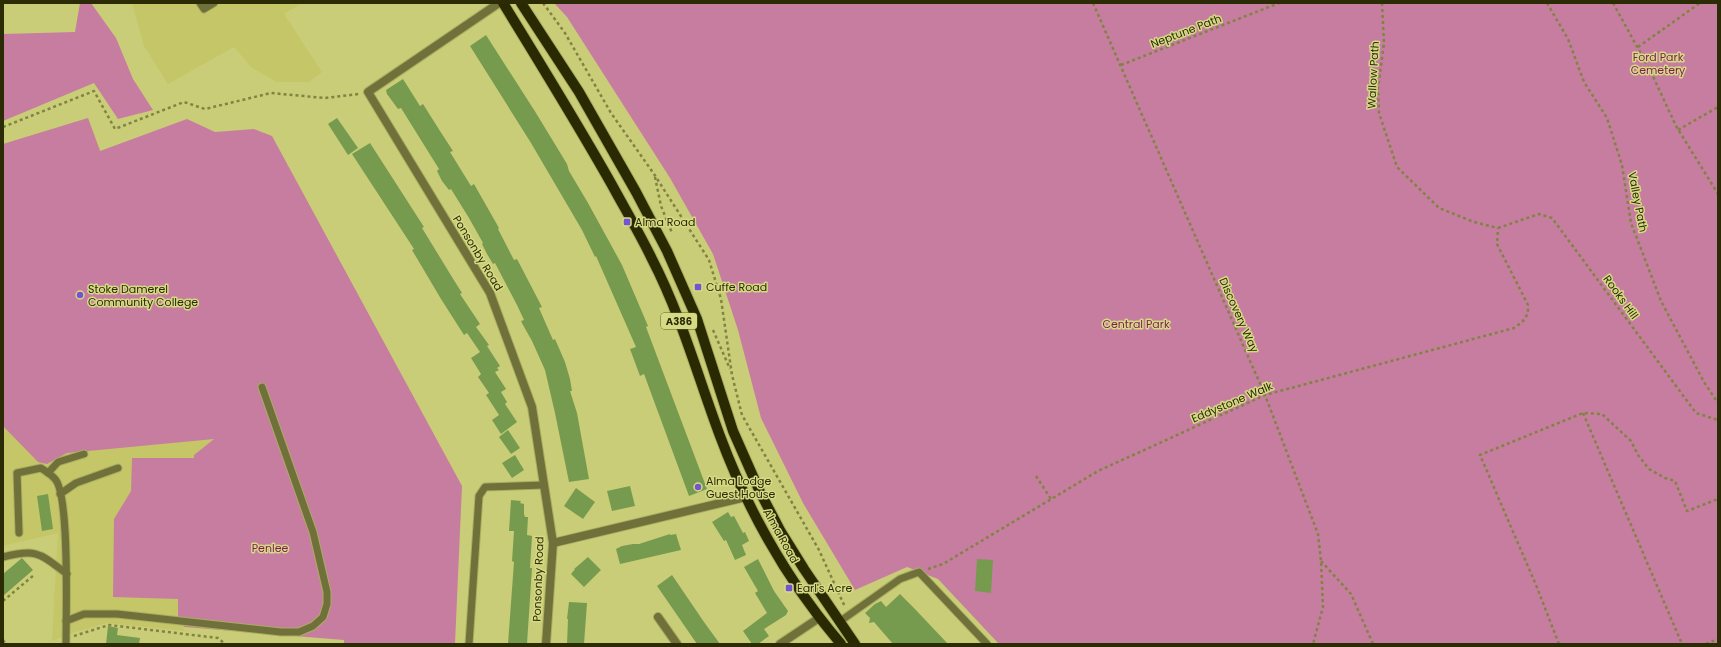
<svg xmlns="http://www.w3.org/2000/svg" width="1721" height="647" viewBox="0 0 1721 647" font-family="Poppins,sans-serif">
<style>
.built{fill:#c4c667}
.green{fill:#c77da0}
.building{fill:#769b4f}
.lines{fill:none;stroke-linecap:round;stroke-linejoin:round}
.lane-casing{stroke:#aaad60;stroke-width:9}
.street-casing{stroke:#aaad60;stroke-width:10}
.primary-casing{stroke:#aaad60;stroke-width:12}
.path{stroke:#818343;stroke-width:2.5;stroke-dasharray:3 3;stroke-linecap:butt}
.lane{stroke:#70713a;stroke-width:7}
.street{stroke:#70713a;stroke-width:8}
.primary{stroke:#2a2a02;stroke-width:10}
.poi-dot{fill:#7356cf;stroke:#d7da84;stroke-width:1.5}
.labels{text-anchor:middle;stroke-width:3;stroke-linejoin:round;paint-order:stroke}
.shield{fill:#d7da84;stroke:#5f602c;stroke-width:1}
.shield-label{font-size:10px;font-weight:bold;fill:#2b2b06}
.street-label{font-size:11px;fill:#2b2b06;stroke:#d7da84}
.park-label{font-size:11px;fill:#7d1c54;stroke:#d7da84}
.poi-label{font-size:11px;fill:#2b2b06;stroke:#d7da84;text-anchor:start}
</style>
<rect width="100%" height="100%" fill="#cacd77"/>
<g class="built">
<polygon points="132,3 302,3 284,14 322,72 309,82 277,82 252,68 234,47 168,84 144,46"/>
<polygon points="88,118 214,439 194,455 194,511 178,540 178,618 185,631 107,623 75,632 52,641 58,533 3,546 3,144"/>
</g>
<g class="green">
<polygon points="80,3 91,3 116,38 133,79 153,110 118,119 94,83 3,121 3,34 75,32"/>
<polygon points="554,3 1718,3 1718,644 999,644 938,579 907,567 855,590 803,503 761,418 738,330 713,254 670,178 567,17"/>
<polygon points="88,118 100,151 187,119 215,132 254,129 272,136 462,486 455,644 344,644 344,640 184,627 178,618 178,599 113,597 114,519 131,491 132,458 194,458 194,455 214,439 67,453 47,464 38,462 3,426 3,144"/>
</g>
<g class="building">
<polygon points="486,35 536,113 567,164 569,171 588,203 622,265 648,326 646,327 707,489 689,496 644,374 640,376 630,349 636,347 596,256 595,257 582,230 531,143 470,46"/>
<polygon points="403,79 420,106 423,104 440,131 453,151 450,152 471,186 474,184 499,228 498,229 514,260 517,259 542,307 539,308 553,340 555,339 565,362 570,379 572,391 570,391 577,413 589,479 569,482 555,413 545,370 532,341 523,325 521,321 524,320 517,305 495,263 493,264 487,254 482,244 483,243 469,218 451,189 449,190 442,181 437,171 439,169 401,108 398,109 387,94 386,90"/>
<polygon points="337,118 358,148 348,155 328,124"/>
<polygon points="370,143 424,227 422,228 452,277 462,293 460,294 480,324 476,327 489,345 487,346 500,366 497,368 499,370 495,372 506,389 501,392 507,402 505,404 517,422 501,434 492,420 499,415 486,395 489,393 478,377 481,374 471,358 480,352 467,333 464,335 441,299 412,250 414,249 352,154"/>
<polygon points="508,430 520,448 511,454 499,437"/>
<polygon points="515,455 524,470 512,478 502,463"/>
<polygon points="630,486 635,506 612,511 607,491"/>
<polygon points="576,488 595,502 583,519 564,506"/>
<polygon points="48,494 53,529 42,531 37,496"/>
<polygon points="511,500 521,501 520,503 524,504 524,514 525,517 528,517 527,535 532,536 530,568 532,568 527,644 508,644 514,562 512,561 514,531 509,531"/>
<polygon points="728,512 731,517 734,516 743,533 745,532 749,541 742,545 746,555 735,560 726,540 724,541 712,522"/>
<polygon points="670,534 670,535 676,534 681,550 620,564 616,549 622,546 633,544 639,544"/>
<polygon points="588,557 601,570 584,587 571,574 575,569 574,569"/>
<polygon points="22,558 33,570 3,596 3,574"/>
<polygon points="758,559 774,591 788,611 786,615 764,629 769,636 758,644 752,644 743,631 767,613 755,593 758,591 744,567"/>
<polygon points="977,559 993,560 991,593 975,591"/>
<polygon points="672,575 704,622 720,644 697,644 657,586"/>
<polygon points="900,594 913,607 948,644 893,644 874,622 869,623 870,618 865,613 875,604 881,601 886,607"/>
<polygon points="569,602 587,603 584,644 567,644 568,619 567,619"/>
<polygon points="108,626 118,628 117,635 140,638 139,644 106,644"/>
</g>
<g class="lines">
<defs>
<g id="lane">
<polyline points="200,3 204,9 214,3"/>
<polyline points="48,473 58,462 84,454"/>
<polyline points="60,494 76,483 118,468"/>
<path d="M19,533L17,473L41,468C45,471 52,475 55,479C70,495 66,617 66,644"/>
<path d="M3,557C38,548 40,554 67,574"/>
<polyline points="66,621 84,614 117,614 281,632 299,632 313,626 323,617 327,604 327,592 313,532 262,387"/>
<polyline points="839,622 900,579 919,572 987,644"/>
<polyline points="469,644 479,496 485,487 544,485"/>
</g>
<g id="street">
<polyline points="499,3 368,92 490,293 532,407 553,543 546,644"/>
<polyline points="553,543 746,497"/>
<polyline points="658,617 677,644"/>
<polyline points="780,644 819,618"/>
</g>
<g id="primary">
<path d="M503,3C540,63 577,123 612,185C625,209 640,234 652,259C681,315 698,377 720,436C748,511 789,583 841,644"/>
<polyline points="521,3 579,92 636,192 667,251 697,319 733,431 760,492 781,532 804,569 855,644"/>
</g>
</defs>
<use href="#lane" class="lane-casing"/>
<use href="#street" class="street-casing"/>
<use href="#primary" class="primary-casing"/>
<g class="path">
<polyline points="543,3 565,33 611,113 654,174 709,260 721,299 732,375 742,415 819,550 845,607"/>
<polyline points="1093,3 1265,395 1318,534 1321,561 1323,607 1313,644"/>
<polyline points="1382,3 1384,43 1378,89 1379,113 1397,167 1439,208 1474,222 1498,228"/>
<polyline points="1547,3 1568,39 1584,82 1607,118 1622,165 1631,223 1661,301 1704,382 1718,403"/>
<polyline points="1613,3 1651,72 1676,126 1718,194"/>
<polyline points="1638,47 1700,3"/>
<polyline points="1121,65 1279,3"/>
<polyline points="3,127 94,91 115,129 184,102 205,109 271,93 325,98 359,94"/>
<polyline points="1678,130 1718,107"/>
<polyline points="655,177 661,206 672,233"/>
<polyline points="1498,228 1539,214 1552,218 1696,413 1718,420"/>
<polyline points="713,330 730,369"/>
<polyline points="1583,413 1682,644"/>
<polyline points="1036,476 1051,499"/>
<polyline points="1321,561 1351,594 1373,644"/>
<path d="M928,569L943,564L1098,471L1265,395L1514,328C1523,322 1529,317 1528,305L1497,244L1498,228"/>
<polyline points="3,601 34,575"/>
<polyline points="74,636 109,625 218,638 225,644"/>
<polyline points="3,640 6,644"/>
<polyline points="1559,644 1536,585 1480,455 1583,413 1602,414 1631,441 1638,455 1649,469 1665,478 1675,481 1687,511 1718,499"/>
<polyline points="1706,644 1718,639"/>
</g>
<use href="#lane" class="lane"/>
<use href="#street" class="street"/>
<use href="#primary" class="primary"/>
</g>
<g class="poi-dot">
<rect x="623" y="218" width="8" height="8" rx="2"/>
<rect x="694" y="283" width="8" height="8" rx="2"/>
<circle cx="80" cy="295" r="4"/>
<circle cx="698" cy="487" r="4"/>
<rect x="785" y="584" width="8" height="8" rx="2"/>
</g>
<g class="labels">
<rect class="shield" x="661" y="313" width="36" height="16" rx="3"/>
<g class="shield-label">
<text x="679" y="325">A386</text>
</g>
<g class="street-label">
<text transform="translate(1186 31) rotate(-21)" y="4">Neptune Path</text>
<text transform="translate(1373 75) rotate(-87)" y="4">Wallow Path</text>
<text transform="translate(1638 202) rotate(79)" y="4">Valley Path</text>
<text transform="translate(478 253) rotate(59)" y="4">Ponsonby Road</text>
<text transform="translate(1621 297) rotate(54)" y="4">Rooks Hill</text>
<text transform="translate(1239 315) rotate(66)" y="4">Discovery Way</text>
<text transform="translate(1232 402) rotate(-23)" y="4">Eddystone Walk</text>
<text transform="translate(781 536) rotate(61)" y="4">Alma Road</text>
<text transform="translate(538 579) rotate(-88)" y="4">Ponsonby Road</text>
</g>
<g class="park-label">
<text x="1658" y="61">Ford Park<tspan x="1658" dy="13">Cemetery</tspan></text>
<text x="1136" y="328">Central Park</text>
<text x="270" y="552">Penlee</text>
</g>
<g class="poi-label">
<text x="635" y="226">Alma Road</text>
<text x="706" y="291">Cuffe Road</text>
<text x="88" y="293">Stoke Damerel<tspan x="88" dy="13">Community College</tspan></text>
<text x="706" y="485">Alma Lodge<tspan x="706" dy="13">Guest House</tspan></text>
<text x="797" y="592">Earl's Acre</text>
</g>
</g>
<rect width="1721" height="647" fill="none" stroke="#2b2b06" stroke-width="8"/>
</svg>
